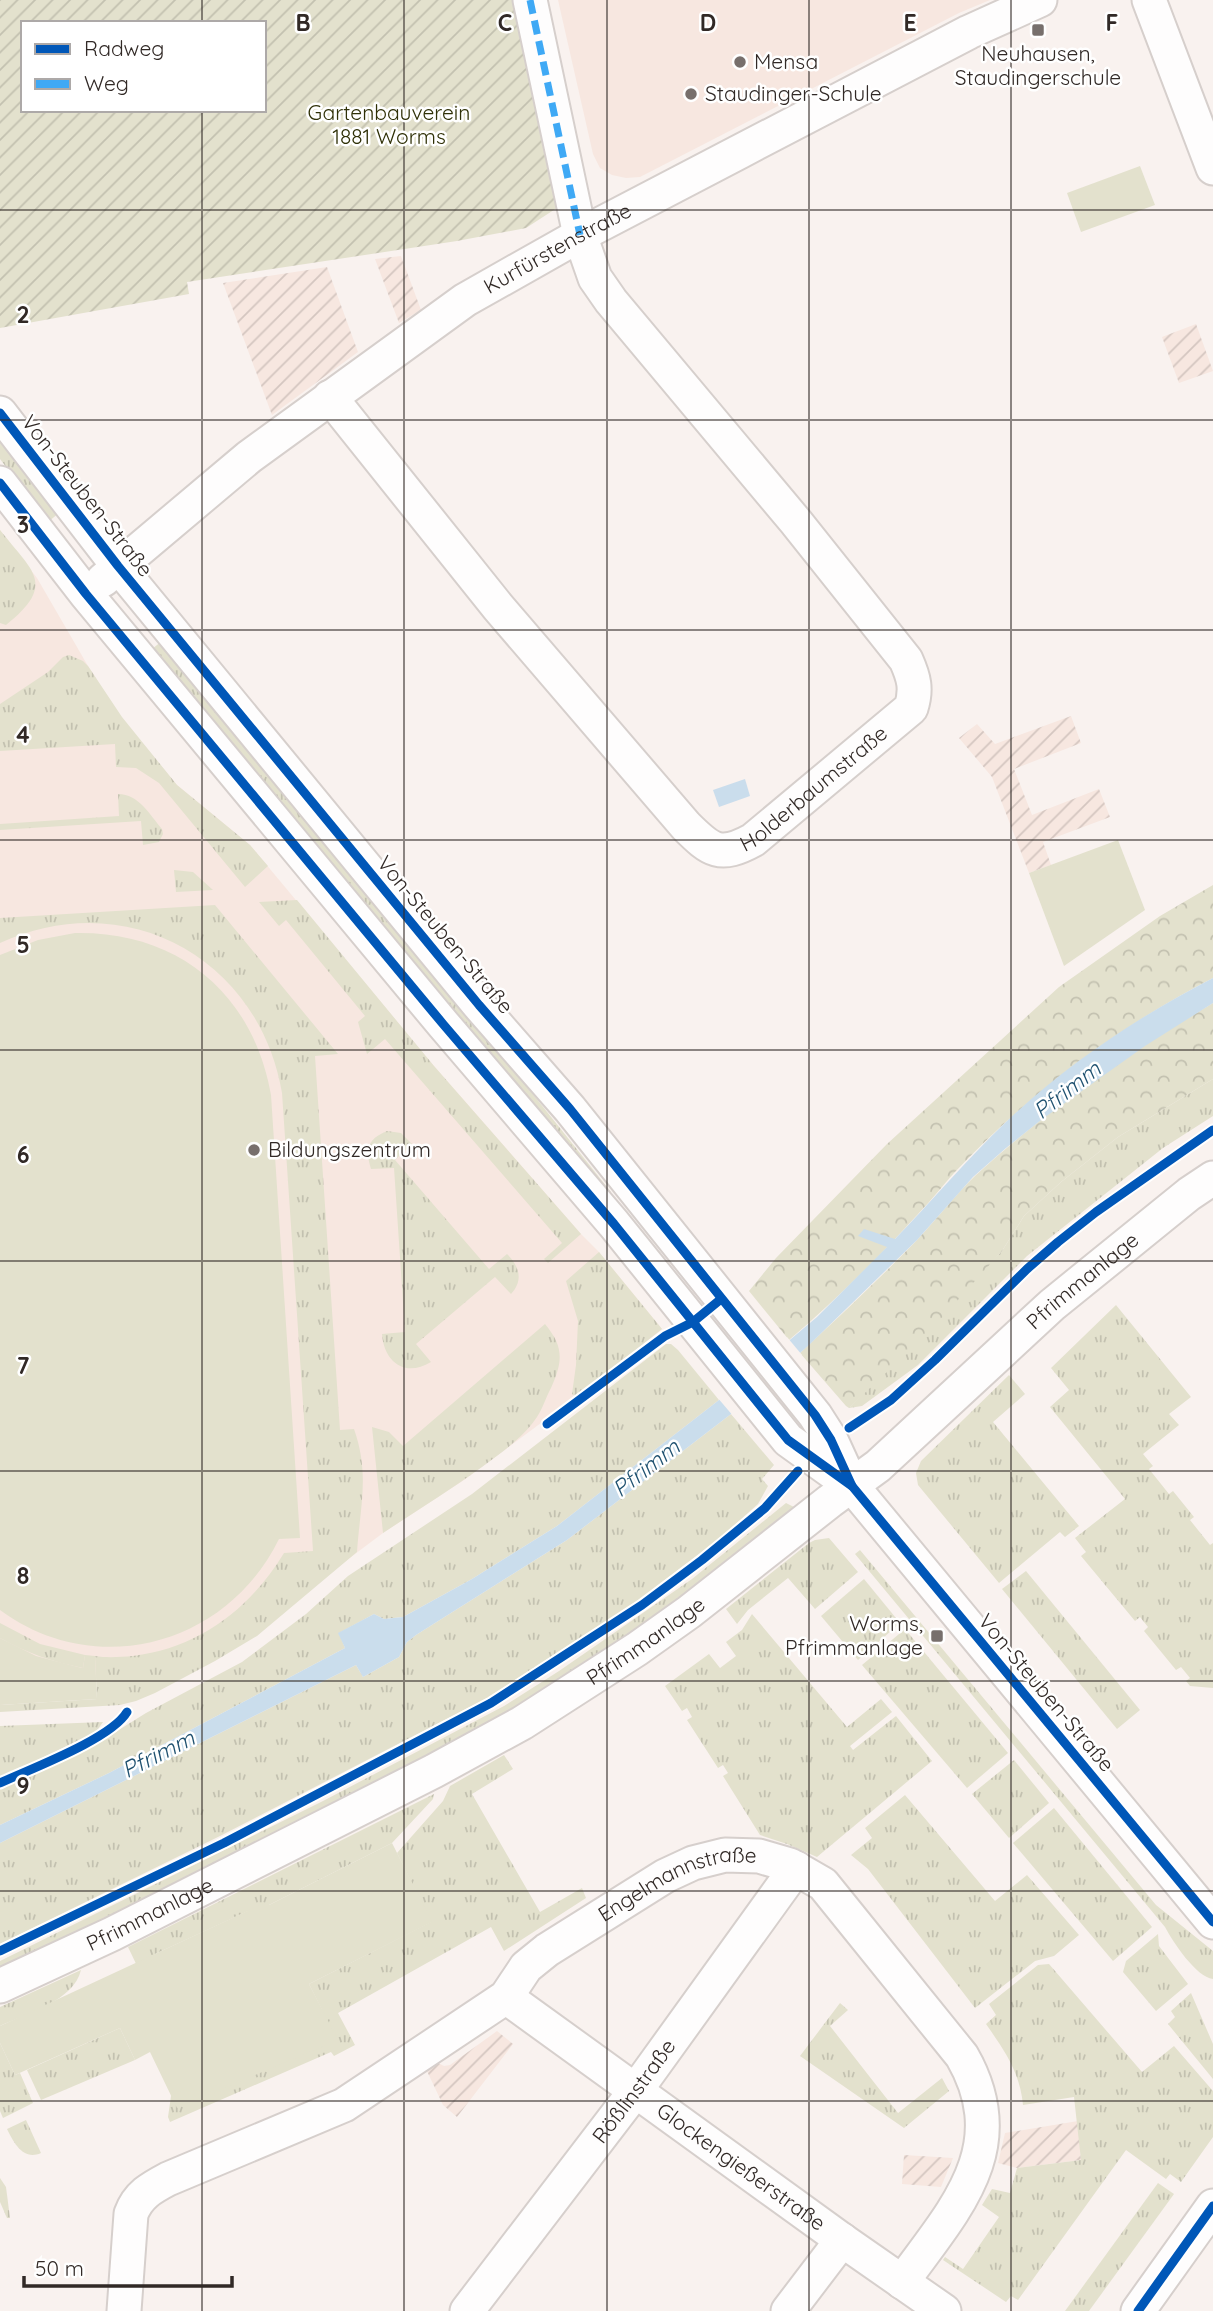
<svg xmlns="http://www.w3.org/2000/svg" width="1213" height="2311" viewBox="0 0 1213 2311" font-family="Quicksand,sans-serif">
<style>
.built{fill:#f7e7e0}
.industrial{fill:url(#industrial-furrows)}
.grass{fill:url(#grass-tufts)}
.forest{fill:url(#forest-crowns)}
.park{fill:#e3e1cd}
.garden{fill:url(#garden-furrows);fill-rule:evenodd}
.water{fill:#caddec}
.pier{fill:#f9f2ef}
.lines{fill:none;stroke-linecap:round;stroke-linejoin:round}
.minor-casing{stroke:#d6cfcc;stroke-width:37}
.minor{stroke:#fefdfd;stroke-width:33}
.quiet{stroke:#3fa9f5;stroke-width:7;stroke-dasharray:14 7;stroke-linecap:butt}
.cycleway-casing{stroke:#fff;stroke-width:13}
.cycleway{stroke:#0057b8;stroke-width:9}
.grid{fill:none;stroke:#312926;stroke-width:2;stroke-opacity:0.55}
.poi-dot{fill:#776f6c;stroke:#fff;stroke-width:2.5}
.labels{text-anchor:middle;stroke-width:5;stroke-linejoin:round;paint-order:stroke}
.poi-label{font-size:21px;fill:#312926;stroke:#fff;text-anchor:start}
.park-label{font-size:21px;fill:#2f3006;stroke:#fff}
.street-label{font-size:21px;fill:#312926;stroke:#fff}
.water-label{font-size:23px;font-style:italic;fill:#1f5170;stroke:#fff}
.grid-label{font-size:23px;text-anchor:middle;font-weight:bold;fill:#312926;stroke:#fff;stroke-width:5;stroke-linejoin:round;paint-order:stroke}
</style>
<defs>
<pattern id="industrial-furrows" width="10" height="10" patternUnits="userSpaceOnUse" patternTransform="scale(1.75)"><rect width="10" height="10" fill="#f7e7e0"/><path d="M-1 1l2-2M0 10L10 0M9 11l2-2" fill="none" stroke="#d4c6c0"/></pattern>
<pattern id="grass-tufts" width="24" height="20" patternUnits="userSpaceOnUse" patternTransform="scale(1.75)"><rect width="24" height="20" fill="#e3e1cd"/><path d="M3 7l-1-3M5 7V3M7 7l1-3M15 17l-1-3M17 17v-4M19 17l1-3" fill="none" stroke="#c3c1b0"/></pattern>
<pattern id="forest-crowns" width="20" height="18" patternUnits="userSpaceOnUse" patternTransform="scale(1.75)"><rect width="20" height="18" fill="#e3e1cd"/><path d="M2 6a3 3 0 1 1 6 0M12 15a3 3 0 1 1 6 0" fill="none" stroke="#c3c1b0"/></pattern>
<pattern id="garden-furrows" width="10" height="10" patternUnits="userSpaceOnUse" patternTransform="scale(1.75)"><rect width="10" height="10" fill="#e3e1cd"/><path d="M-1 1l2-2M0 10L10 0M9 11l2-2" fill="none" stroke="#c3c1b0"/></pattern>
</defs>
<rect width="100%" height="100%" fill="#f9f2ef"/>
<g class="built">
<polygon points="558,0 990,0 959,13 640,177 626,178 612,175 600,168 593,154"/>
<polygon points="0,530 37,578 88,666 121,717 177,785 250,845 434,1066 581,1234 599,1252 662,1329 576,1397 464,1480 383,1533 339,1566 192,1659 0,1705"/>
</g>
<g class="industrial">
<polygon points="401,256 421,310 399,323 375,259"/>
<polygon points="327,267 358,352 272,415 223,283"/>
<polygon points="1196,324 1213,371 1179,383 1162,337"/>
<polygon points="1071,716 1081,743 1014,769 1032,815 1099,789 1110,817 1043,842 1051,865 1029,873 992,777 959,738 977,724 995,744"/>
<polygon points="497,2031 513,2044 457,2117 443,2105 426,2069 436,2062 444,2066 450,2065"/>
<polygon points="1078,2121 1081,2160 1017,2168 998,2163 1005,2133"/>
<polygon points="904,2155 953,2158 941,2187 902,2184"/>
</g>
<g class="grass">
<polygon points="0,437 59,513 48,522 0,459"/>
<path d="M0,530C32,571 58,584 6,625L0,623Z"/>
<polygon points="162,641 472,1018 611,1192 608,1195 463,1025 152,649"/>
<polygon points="69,655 83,661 88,666 122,717 177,785 250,845 268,866 245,887 159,783 136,768 116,767 115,744 0,751 0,704 48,672 63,657"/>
<path d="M118,794C139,794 150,815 162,829L163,834L159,842L143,845L141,821L0,830V824L119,816Z"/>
<polygon points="174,870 193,872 213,890 176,892"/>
<polygon points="297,900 434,1066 581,1234 548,1263 544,1259 562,1243 385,1039 367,1054 358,1022 365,1016 286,920 279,926 259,902"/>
<path d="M215,905L338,1054L315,1056L340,1430L354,1429C370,1474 360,1507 357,1552L257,1636L215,1661L155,1693L136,1701L120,1705L0,1712V1705L97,1699L95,1656C107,1658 120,1657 133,1656C199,1648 250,1609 284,1553L313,1551L282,1093C259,958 126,885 0,943V918Z"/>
<polygon points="1213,1079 1213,1116 1163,1148 1027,1256 918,1365 862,1406 849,1408 1002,1251 1024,1216 1061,1182 1118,1137"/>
<path d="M387,1131L401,1133L412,1144L395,1160L489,1269L507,1254C519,1266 524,1280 511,1294L495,1277L416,1344L431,1362C405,1378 384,1362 382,1334L405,1332L394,1168L371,1169C365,1150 367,1139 387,1131Z"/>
<polygon points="599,1252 662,1329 576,1397 572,1394 576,1365 578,1321 566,1281"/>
<polygon points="1116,1305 1191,1397 1169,1414 1179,1425 1143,1454 1153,1466 1149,1469 1169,1494 1173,1491 1194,1517 1190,1520 1210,1545 1213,1543 1213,1688 1190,1686 1186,1681 1190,1678 1181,1667 1176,1670 1144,1631 1148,1627 1140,1617 1135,1621 1081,1556 1086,1552 1075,1538 1125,1499 1050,1407 1069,1390 1051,1368"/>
<path d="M545,1324C564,1347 563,1361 551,1388C546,1397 543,1408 537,1417C523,1438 502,1452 482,1467C450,1490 416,1511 383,1533L372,1427L389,1432L403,1446Z"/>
<polygon points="666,1344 671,1344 678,1350 719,1400 557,1526 472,1579 403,1617 384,1619 374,1614 339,1633 345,1648 109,1773 0,1825 0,1788 101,1741 146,1713 242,1662 306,1614 348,1576 472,1494"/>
<polygon points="1009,1375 1025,1394 993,1422 1079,1526 1065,1537 1060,1532 999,1583 918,1485 916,1473 921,1461"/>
<polygon points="731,1414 774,1465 762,1479 768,1486 758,1504 721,1537 639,1600 487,1698 220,1836 0,1944 0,1843 356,1665 363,1677 399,1657 407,1642 416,1635 567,1540"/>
<polygon points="786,1503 798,1509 777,1532 512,1717 0,1976 0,1961 323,1801 504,1706 559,1671 692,1579"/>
<polygon points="829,1538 858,1572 815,1609 788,1578 748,1610 737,1624 726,1609 809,1543 815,1540"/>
<path d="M860,1550L1156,1905L1213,1951V1979C1196,1977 1173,1942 1165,1927L855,1554Z"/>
<polygon points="1026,1571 1140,1710 1117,1729 1002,1589"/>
<polygon points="864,1579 900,1623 858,1660 821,1616"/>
<polygon points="752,1614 847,1727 881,1699 892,1712 850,1746 853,1750 896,1716 932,1761 817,1857 787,1844 760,1835 723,1776 728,1773 723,1765 718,1768 687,1720 692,1717 687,1708 682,1711 665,1686 709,1654 720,1668 736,1656 726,1642 742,1630"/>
<path d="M0,1623L40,1644L85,1655L83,1668C53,1662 27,1653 0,1638Z"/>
<polygon points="905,1629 1008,1753 967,1788 862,1665"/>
<polygon points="103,1722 96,1732 0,1778 0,1726"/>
<polygon points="504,1755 513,1769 472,1794 540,1912 582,1888 586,1898 504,1951 491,1927 338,2013 355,2045 334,2056 331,2052 170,2122 168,2117 173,2082 322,2010 309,1984 431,1922 397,1853 443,1801 450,1786"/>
<polygon points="1014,1760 1049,1803 1009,1838 972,1794"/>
<polygon points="434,1794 433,1799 392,1843 269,1905 246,1912 155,1954 139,1970 128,1947"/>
<polygon points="905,1795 995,1901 1027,1875 1079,1935 1054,1956 1035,1961 975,2008 868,1869 851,1855 872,1838 865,1828"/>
<polygon points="1054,1808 1152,1927 1113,1961 1013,1843"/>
<polygon points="1158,1934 1159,1946 1188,1984 1156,2011 1123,1972 1126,1961"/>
<path d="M1049,1964L1142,2072L1174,2046L1213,2091V2137L1181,2182L1170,2174L1166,2179L1126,2150L1018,2300L1011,2296L1006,2302L943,2260L945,2257L963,2269L999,2217L982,2205L992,2189L1010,2193L1017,2168L1081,2160L1074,2097L1023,2105C1020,2072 1004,2050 986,2024L996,2015L989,2004L1038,1965Z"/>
<path d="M81,1970C74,2001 27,2013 0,2026V2007Z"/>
<polygon points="1191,1993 1213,2044 1213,2079 1168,2024 1175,2017 1171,2011"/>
<polygon points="840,2003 848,2010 830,2026 898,2113 942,2078 949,2091 904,2128 800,2056"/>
<polygon points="120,2028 135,2060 41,2100 27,2070"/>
<polygon points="0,2043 15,2075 20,2073 33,2103 3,2118 0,2111"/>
<path d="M26,2120L41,2153C23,2161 14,2143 7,2129Z"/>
<polygon points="0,2178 6,2187 10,2218 7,2218 0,2202"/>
<polygon points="1158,2183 1174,2194 1089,2311 1065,2311"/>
</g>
<g class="forest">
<path d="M1213,885V978C1116,1028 1029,1094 954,1173C942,1186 932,1200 919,1213C879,1257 835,1301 789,1340L749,1291L776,1258L887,1144L1059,987L1160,916Z"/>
<path d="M1213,1003V1079L1118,1137L1061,1182L1024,1216L1002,1251L930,1331L849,1408L846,1406L800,1353C839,1317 878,1280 915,1242C936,1220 954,1196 976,1175C1047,1110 1130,1052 1213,1003Z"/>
</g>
<g class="park">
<polygon points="1140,166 1155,205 1081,232 1067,193"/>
<polygon points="1118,840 1145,910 1064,966 1029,873"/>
<path d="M75,933C178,931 253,993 271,1095L300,1538L279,1539C227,1645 96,1681 0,1610V955L38,940Z"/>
<polygon points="0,1638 36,1656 78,1667 83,1668 85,1655 95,1656 97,1699 0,1705"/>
<polygon points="392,1843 432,1922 309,1984 338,2040 177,2108 150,2052 135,2060 120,2028 15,2075 0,2043 0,2026 267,1902 269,1905"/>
</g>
<path class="garden" d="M0,0H513L560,206L526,228L457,241L187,282L189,294L0,328ZM23,23H264V110H23Z"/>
<g class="water">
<polygon points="745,779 750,796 719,807 713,790"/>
<path d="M1213,978V1003L1145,1046L1041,1120L1006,1148L973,1177L917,1240L809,1345L731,1414L567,1540L416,1635L407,1642L399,1657L363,1677L356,1665L0,1843V1825L109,1773L345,1648L338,1633L374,1614L384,1619L403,1617L472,1579L557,1526L719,1400L817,1317L887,1247L858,1236L864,1229L895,1239C933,1200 967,1159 1006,1122C1067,1064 1139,1016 1213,978Z"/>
</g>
<polygon class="pier" points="787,1337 802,1355 734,1417 717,1397"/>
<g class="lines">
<defs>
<g id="minor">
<polyline points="1149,0 1213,168"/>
<path id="s1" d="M330,397L498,607L686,826C711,851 720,858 753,840L911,708C917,689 914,678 906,660L796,522L611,301L595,278L580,235L530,0"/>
<polyline points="0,413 118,566 479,1005 570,1109 815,1415 831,1440 852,1486"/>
<polyline points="0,483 86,594 443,1024 614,1224 788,1440 852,1486 1213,1922"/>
<path id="s2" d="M103,580L249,457L465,300L580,235L739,152L969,32L1040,0"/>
<path id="s3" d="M0,1986L112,1934L434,1771L522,1723L637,1649L689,1612L830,1501L878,1466L1052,1305L1189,1194L1213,1178"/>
<path id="s4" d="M506,1997L842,2240L944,2311"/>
<path id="s5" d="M124,2311L131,2214C138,2195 151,2188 168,2179L344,2105L506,1997L526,1967L547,1950L665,1876L693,1863L725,1855L759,1856L790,1865L823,1884L962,2056C1015,2148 954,2210 902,2282"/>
<path id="s6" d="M467,2311L636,2090L796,1868"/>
<polyline points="788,2311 842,2240"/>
<polyline points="1138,2311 1213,2206"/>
</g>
</defs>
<use href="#minor" class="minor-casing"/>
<use href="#minor" class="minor"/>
<polyline class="quiet" points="530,0 580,235"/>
<defs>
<g id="cycleway">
<polyline points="0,413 118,566 479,1005 570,1109 815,1415 831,1440 852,1486"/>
<polyline points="0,483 86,594 443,1024 614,1224 788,1440 852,1486 1213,1922"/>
<polyline points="547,1424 665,1336 693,1322 721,1299"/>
<polyline points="849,1428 891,1400 935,1360 1027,1269 1058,1242 1096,1212 1213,1130"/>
<path d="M0,1783C30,1769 111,1739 127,1712"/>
<polyline points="0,1951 224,1843 491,1703 642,1605 702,1560 765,1508 798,1471"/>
<polyline points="1138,2311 1213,2206"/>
</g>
</defs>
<use href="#cycleway" class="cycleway-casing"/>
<use href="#cycleway" class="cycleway"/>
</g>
<path class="grid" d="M202,0V23M404,0V2311M607,0V2311M809,0V2311M1011,0V2311M202,110V2311M0,210H1213M0,420H1213M0,630H1213M0,840H1213M0,1050H1213M0,1261H1213M0,1471H1213M0,1681H1213M0,1891H1213M0,2101H1213"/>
<g class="poi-dot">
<rect x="1031" y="23" width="14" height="14" rx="3.5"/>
<circle cx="740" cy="62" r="7"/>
<circle cx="691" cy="94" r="7"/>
<circle cx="254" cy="1150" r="7"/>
<rect x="930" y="1629" width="14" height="14" rx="3.5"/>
</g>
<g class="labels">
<g class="poi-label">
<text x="1038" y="61" text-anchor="middle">Neuhausen,<tspan x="1038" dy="24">Staudingerschule</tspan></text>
<text x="754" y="69">Mensa</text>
<text x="705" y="101">Staudinger-Schule</text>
<text x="268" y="1157">Bildungszentrum</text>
<text x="923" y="1631" text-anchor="end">Worms,<tspan x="923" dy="24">Pfrimmanlage</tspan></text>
</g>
<g class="park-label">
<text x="389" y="120">Gartenbauverein<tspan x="389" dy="24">1881 Worms</tspan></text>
</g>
<g class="street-label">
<text dy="7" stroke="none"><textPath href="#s2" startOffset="564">Kurfürstenstraße</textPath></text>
<text transform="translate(87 496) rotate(52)" y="7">Von-Steuben-Straße</text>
<text dy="7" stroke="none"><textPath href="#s1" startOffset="714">Holderbaumstraße</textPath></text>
<text transform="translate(445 935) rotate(50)" y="7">Von-Steuben-Straße</text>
<text dy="7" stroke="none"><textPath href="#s3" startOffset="1300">Pfrimmanlage</textPath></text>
<text dy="7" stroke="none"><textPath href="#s3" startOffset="733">Pfrimmanlage</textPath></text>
<text transform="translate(1046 1693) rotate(50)" y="7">Von-Steuben-Straße</text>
<text dy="7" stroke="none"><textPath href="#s5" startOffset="747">Engelmannstraße</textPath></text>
<text dy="7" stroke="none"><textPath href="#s3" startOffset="166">Pfrimmanlage</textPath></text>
<text dy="7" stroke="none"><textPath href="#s6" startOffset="276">Rößlinstraße</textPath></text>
<text dy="7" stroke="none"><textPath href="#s4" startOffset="290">Glockengießerstraße</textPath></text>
</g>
<g class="water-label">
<text transform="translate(1067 1090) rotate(-38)" y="8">Pfrimm</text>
<text transform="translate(646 1468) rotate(-38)" y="8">Pfrimm</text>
<text transform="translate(158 1754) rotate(-27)" y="8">Pfrimm</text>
</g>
</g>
<g class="grid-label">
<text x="303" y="31">B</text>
<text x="505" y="31">C</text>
<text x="708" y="31">D</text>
<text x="910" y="31">E</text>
<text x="1112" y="31">F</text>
<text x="23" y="323">2</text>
<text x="23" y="533">3</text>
<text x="23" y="743">4</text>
<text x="23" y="953">5</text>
<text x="23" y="1163">6</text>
<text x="23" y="1374">7</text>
<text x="23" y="1584">8</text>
<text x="23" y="1794">9</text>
</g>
<rect x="21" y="21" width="245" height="91" fill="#ffffff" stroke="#ada9a8" stroke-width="2"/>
<rect x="35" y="44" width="35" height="10" fill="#0057b8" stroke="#ada9a8" stroke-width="2"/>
<text x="84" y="56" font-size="21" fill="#312926">Radweg</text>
<rect x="35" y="79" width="35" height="10" fill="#3fa9f5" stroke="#ada9a8" stroke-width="2"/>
<text x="84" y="91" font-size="21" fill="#312926">Weg</text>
<path d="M24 2276v10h208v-10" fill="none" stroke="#312926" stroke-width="3.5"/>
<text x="35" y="2276" font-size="21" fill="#312926" stroke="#ffffff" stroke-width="5" paint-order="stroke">50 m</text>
</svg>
